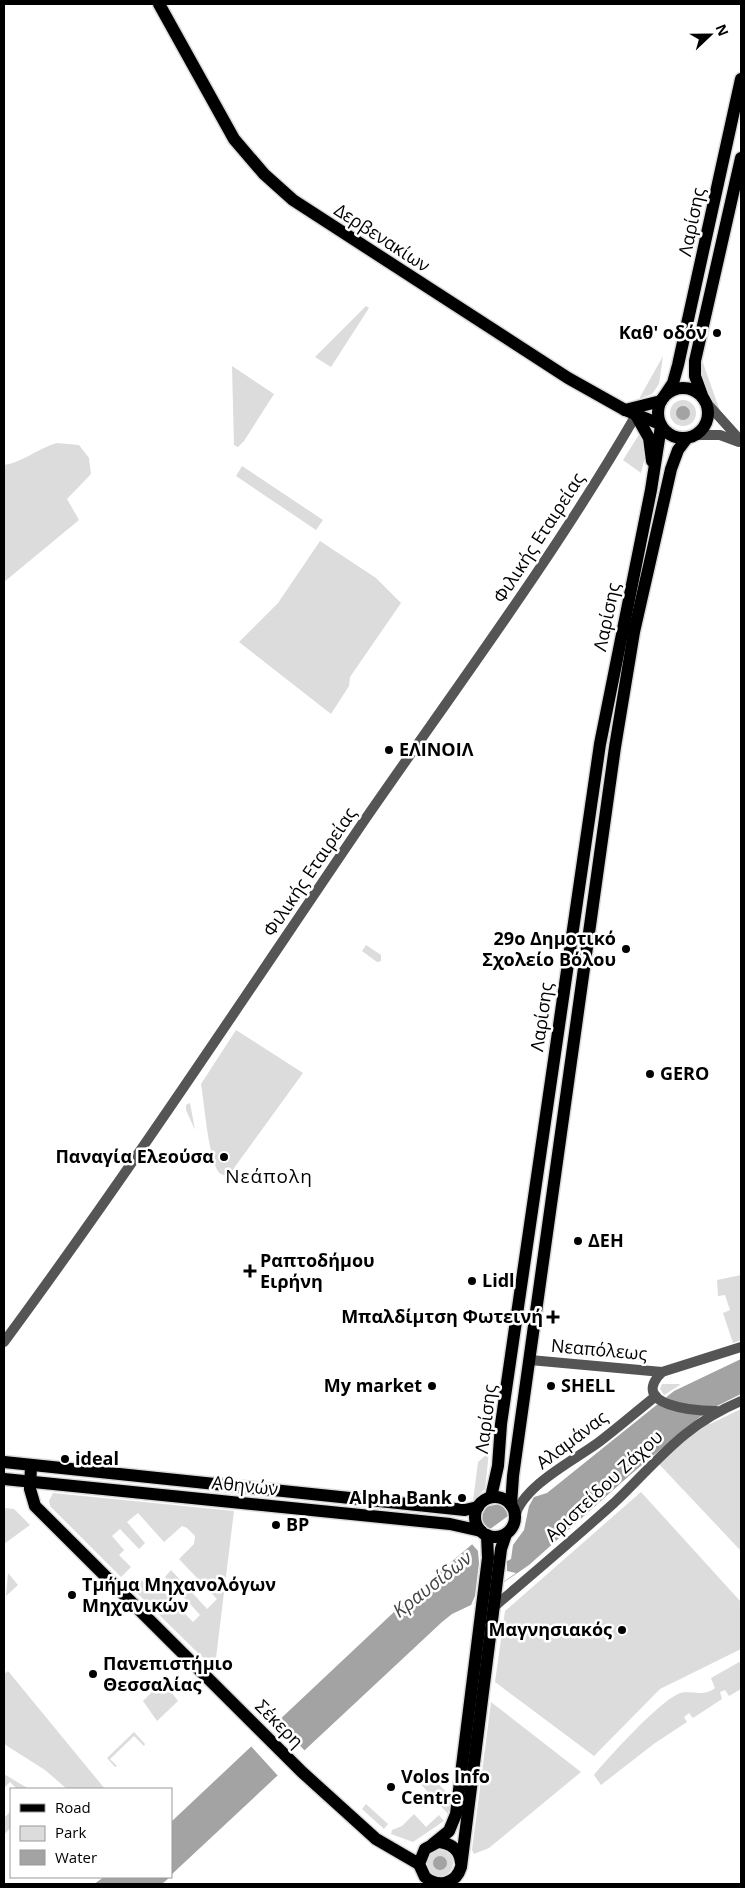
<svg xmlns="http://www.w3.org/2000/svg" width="745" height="1888" viewBox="0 0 745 1888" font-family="'Open Sans',sans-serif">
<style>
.green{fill:#dcdcdc}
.water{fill:#a3a3a3}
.pier{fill:#fff}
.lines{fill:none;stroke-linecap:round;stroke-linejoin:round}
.major-casing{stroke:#dbdbdb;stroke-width:15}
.minor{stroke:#555;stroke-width:10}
.major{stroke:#000;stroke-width:12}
.poi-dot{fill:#000;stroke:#fff;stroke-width:2}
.labels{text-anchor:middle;stroke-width:5;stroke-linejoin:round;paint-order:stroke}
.street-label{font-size:18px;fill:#000;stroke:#fff}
.poi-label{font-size:18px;font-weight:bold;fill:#000;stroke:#fff;text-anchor:start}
.neighbourhood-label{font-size:19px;letter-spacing:1px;fill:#000;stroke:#fff}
.water-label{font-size:19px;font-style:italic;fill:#444;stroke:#fff}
</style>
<rect width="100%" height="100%" fill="#fff"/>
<g class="green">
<polygon points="366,306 369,308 331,367 315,357"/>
<polygon points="663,356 659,384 652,394 639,399"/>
<path d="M701,360H702L721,414C708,398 701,381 701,360Z"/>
<polygon points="232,366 274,394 244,441 238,447 234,445"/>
<circle cx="683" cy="413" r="13"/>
<polygon points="640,433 646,453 641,473 623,460"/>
<path d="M57,443L79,445L89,458L91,474L67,499L79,520L4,582V465C24,462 38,448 57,443Z"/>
<polygon points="242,466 323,520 316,530 236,476"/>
<polygon points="320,541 376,578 401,603 350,677 349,686 331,714 239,642 278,603"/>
<polygon points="366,945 381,955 381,961 377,962 362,951"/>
<path d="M236,1030L303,1073L229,1175C226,1175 224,1176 221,1174C209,1167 204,1100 201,1084Z"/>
<polygon points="190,1103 195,1130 186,1110 186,1105"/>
<polygon points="741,1275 741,1340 733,1343 723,1313 730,1310 725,1295 718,1296 717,1280"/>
<polygon points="662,1384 679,1384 680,1385 664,1395 660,1389"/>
<polygon points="741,1409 741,1551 658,1463 708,1422 710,1424"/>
<polygon points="489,1452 485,1489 473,1501 478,1462"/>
<polygon points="641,1492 741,1602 741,1649 660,1689 594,1756 495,1682 505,1611"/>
<polygon points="53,1493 234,1511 216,1658 214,1662 208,1662 197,1652 132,1588 141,1580 150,1588 155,1583 193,1622 200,1615 182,1595 189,1589 207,1609 217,1599 179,1559 194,1544 195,1536 187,1528 182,1526 164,1542 138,1513 127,1522 145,1543 139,1549 120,1529 112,1536 124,1550 119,1555 131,1567 121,1577 50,1506 49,1501"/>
<polygon points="4,1508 14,1509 30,1525 4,1544"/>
<polygon points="171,1570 186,1586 180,1593 165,1577"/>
<polygon points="8,1573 18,1585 6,1596"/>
<path d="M741,1661V1689L729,1696L725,1690L720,1692L722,1699L693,1718L689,1713L684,1717L687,1722L655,1743L601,1785L594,1775C609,1757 658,1703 678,1694C690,1689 703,1698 715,1688L711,1678Z"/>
<polygon points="8,1671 105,1789 67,1789 45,1770 4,1744 4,1674"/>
<polygon points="163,1681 178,1701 157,1721 143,1701"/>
<polygon points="491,1702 581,1772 489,1848 474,1854 472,1850"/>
<polygon points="134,1732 145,1744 144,1746 134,1736 110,1759 117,1766 115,1767 107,1758"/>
<polygon points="425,1770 452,1798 448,1814 416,1779"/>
<polygon points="4,1774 29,1789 17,1789 10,1782 4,1788"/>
<polygon points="366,1804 388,1824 384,1829 362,1809"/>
<polygon points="11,1811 11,1827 4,1835 4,1818"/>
<polygon points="414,1814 426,1827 439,1815 444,1821 413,1842 391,1834 392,1830 402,1826"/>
<circle cx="440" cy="1863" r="13"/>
</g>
<g class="water">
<circle cx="683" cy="413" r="7"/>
<polygon points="741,1359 741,1394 707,1411 630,1475 529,1565 471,1605 452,1614 442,1622 171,1875 171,1822 411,1596 489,1530 481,1520 485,1507 499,1504 506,1509 509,1516 534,1497 547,1493 674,1391"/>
<circle cx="440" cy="1863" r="7"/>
<polygon points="104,1877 170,1877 162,1884 94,1884"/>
</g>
<g class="pier">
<polygon points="534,1497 529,1506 524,1530 513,1545 511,1559 507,1561 507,1571 516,1573 471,1605 475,1596 479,1563 478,1551 471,1543"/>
<polygon points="276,1720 306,1752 279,1777 249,1744"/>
</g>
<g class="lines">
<defs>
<g id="major">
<polyline points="159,4 234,139 264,174 293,200 568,378 625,410 660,424"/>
<circle cx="683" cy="413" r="25"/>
<polyline points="663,398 673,383 678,365 741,79"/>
<polyline points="703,398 695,376 695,361 741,158"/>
<polyline points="625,410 661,401"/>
<polyline points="636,415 649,438 652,461"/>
<polyline points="4,1462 465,1510 478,1507"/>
<polyline points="31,1466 30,1489 35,1506 302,1772 376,1839 419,1864"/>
<polyline points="4,1479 450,1524 481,1531"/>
<polyline points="491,1497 498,1466 501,1424 600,744 651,490 661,426"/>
<circle cx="495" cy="1517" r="20"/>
<polyline points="511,1505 513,1476 615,747 634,632 671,469 678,450 687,438"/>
<polyline points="433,1844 449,1831 456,1814 488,1558 487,1535"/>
<path d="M461,1863C460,1850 451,1843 438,1842L425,1849L419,1864L425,1877C438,1888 456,1884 461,1867L501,1549L506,1534"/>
</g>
</defs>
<use href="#major" class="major-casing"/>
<g class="minor">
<polyline points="705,401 741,441"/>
<polyline points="696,435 720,435 739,442"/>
<path d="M4,1342C130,1171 247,993 366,818C458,685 555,555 636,415"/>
<polyline points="530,1360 662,1372 741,1347"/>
<path d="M662,1372C628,1406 696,1411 716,1411"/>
<path d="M515,1517C522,1486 575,1460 599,1442C619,1427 637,1411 656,1396"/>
<path d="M495,1606C535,1572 575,1538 614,1503C658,1461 682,1426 741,1401"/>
</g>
<use href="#major" class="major"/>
</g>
<g class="poi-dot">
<circle cx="717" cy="333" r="5"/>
<circle cx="389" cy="750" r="5"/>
<circle cx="626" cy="949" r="5"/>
<circle cx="650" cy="1074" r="5"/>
<circle cx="224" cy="1157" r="5"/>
<circle cx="578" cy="1241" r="5"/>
<path d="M247.5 1263.5h5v5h5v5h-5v5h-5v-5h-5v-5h5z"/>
<circle cx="472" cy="1281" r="5"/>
<path d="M550.5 1309.5h5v5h5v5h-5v5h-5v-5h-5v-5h5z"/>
<circle cx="432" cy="1386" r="5"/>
<circle cx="551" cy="1386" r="5"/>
<circle cx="65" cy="1459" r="5"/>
<circle cx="462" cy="1498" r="5"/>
<circle cx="276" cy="1525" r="5"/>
<circle cx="72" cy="1595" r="5"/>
<circle cx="622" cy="1630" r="5"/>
<circle cx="93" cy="1674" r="5"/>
<circle cx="391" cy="1787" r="5"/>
</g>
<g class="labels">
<g class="street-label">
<text transform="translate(692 222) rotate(-78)" y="6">Λαρίσης</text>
<text transform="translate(382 238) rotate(33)" y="6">Δερβενακίων</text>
<text transform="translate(539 538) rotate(-57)" y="6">Φιλικής Εταιρείας</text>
<text transform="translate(607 617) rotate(-78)" y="6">Λαρίσης</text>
<text transform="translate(310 872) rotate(-56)" y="6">Φιλικής Εταιρείας</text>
<text transform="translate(542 1017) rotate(-82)" y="6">Λαρίσης</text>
<text transform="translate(599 1350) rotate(5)" y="6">Νεαπόλεως</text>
<text transform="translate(486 1419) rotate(-83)" y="6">Λαρίσης</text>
<text transform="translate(572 1440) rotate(-37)" y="6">Αλαμάνας</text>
<text transform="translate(245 1486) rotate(6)" y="6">Αθηνών</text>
<text transform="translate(604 1486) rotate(-43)" y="6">Αριστείδου Ζάχου</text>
<text transform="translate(279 1724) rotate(45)" y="6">Σέκερη</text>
</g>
<g class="poi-label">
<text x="707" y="339" text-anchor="end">Καθ' οδόν</text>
<text x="399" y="756">ΕΛΙΝΟΙΛ</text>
<text x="616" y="945" text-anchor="end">29ο Δημοτικό<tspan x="616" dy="21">Σχολείο Βόλου</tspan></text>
<text x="660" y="1080">GERO</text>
<text x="214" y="1163" text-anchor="end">Παναγία Ελεούσα</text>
<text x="588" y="1247">ΔΕΗ</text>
<text x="260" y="1267">Ραπτοδήμου<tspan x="260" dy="21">Ειρήνη</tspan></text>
<text x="482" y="1287">Lidl</text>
<text x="543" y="1323" text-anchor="end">Μπαλδίμτση Φωτεινή</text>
<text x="422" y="1392" text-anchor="end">My market</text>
<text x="561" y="1392">SHELL</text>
<text x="75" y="1465">ideal</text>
<text x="452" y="1504" text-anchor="end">Alpha Bank</text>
<text x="286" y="1531">BP</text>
<text x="82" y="1591">Τμήμα Μηχανολόγων<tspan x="82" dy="21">Μηχανικών</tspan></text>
<text x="612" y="1636" text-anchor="end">Μαγνησιακός</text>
<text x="103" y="1670">Πανεπιστήμιο<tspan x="103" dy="21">Θεσσαλίας</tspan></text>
<text x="401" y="1783">Volos Info<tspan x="401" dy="21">Centre</tspan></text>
</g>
<g class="neighbourhood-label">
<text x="269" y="1183">Νεάπολη</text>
</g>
<g class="water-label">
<text transform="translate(432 1584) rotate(-38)" y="7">Κραυσίδων</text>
</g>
</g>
<rect width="745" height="1888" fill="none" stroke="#000000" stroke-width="10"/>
<rect x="10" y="1788" width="162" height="90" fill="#ffffff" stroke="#999999"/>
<rect x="20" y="1804" width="25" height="8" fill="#000000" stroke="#999999"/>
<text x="55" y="1813" font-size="15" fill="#000000">Road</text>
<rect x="20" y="1826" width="25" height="15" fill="#dcdcdc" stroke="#999999"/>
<text x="55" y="1838" font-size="15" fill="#000000">Park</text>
<rect x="20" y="1850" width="25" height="15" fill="#a3a3a3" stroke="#999999"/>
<text x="55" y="1863" font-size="15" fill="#000000">Water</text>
<g transform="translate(710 35) rotate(68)" stroke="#ffffff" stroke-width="4" paint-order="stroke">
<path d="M0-4L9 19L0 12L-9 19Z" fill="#000000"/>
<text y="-8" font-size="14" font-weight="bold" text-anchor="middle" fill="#000000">N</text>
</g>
</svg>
